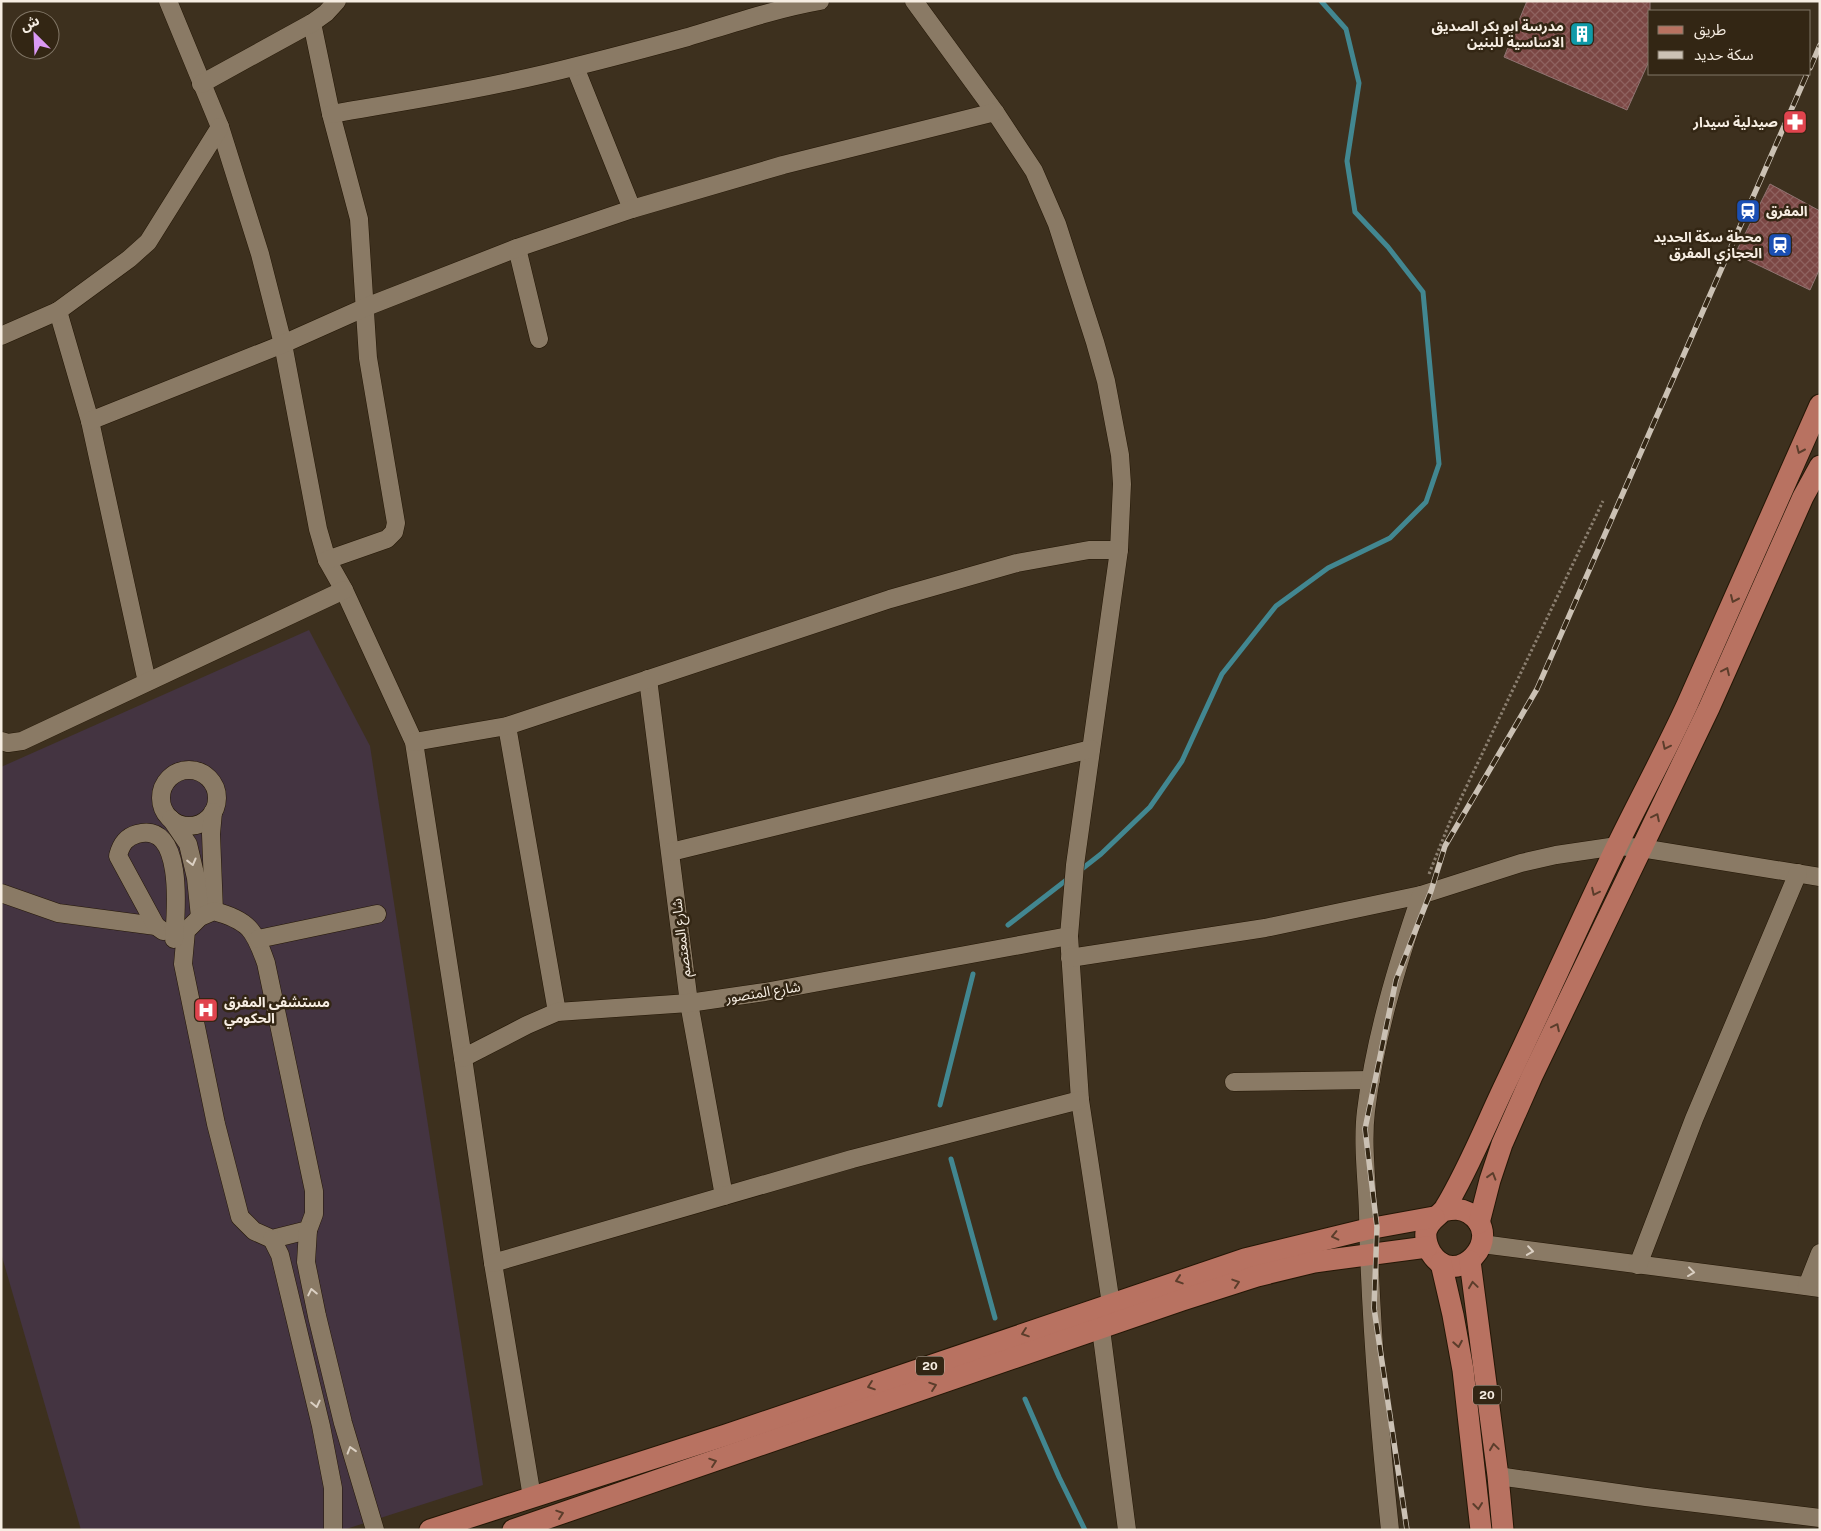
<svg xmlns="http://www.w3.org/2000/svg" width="1821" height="1531" viewBox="0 0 1821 1531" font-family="'Public Sans','Noto Sans Arabic',sans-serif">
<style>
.medical{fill:#443441}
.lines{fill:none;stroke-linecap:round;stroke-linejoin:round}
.stream{stroke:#428791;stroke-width:5}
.building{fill:url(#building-cross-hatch);stroke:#907472}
.minor-casing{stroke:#241706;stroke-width:19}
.major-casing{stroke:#241706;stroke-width:23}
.path{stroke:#8b7f70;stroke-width:3;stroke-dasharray:2.5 2.5;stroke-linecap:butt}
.minor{stroke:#8a7a65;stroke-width:18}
.major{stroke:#b87261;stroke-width:21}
.rail-casing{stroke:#cbc1b4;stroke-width:5.5}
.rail{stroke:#332614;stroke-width:4;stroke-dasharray:11;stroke-linecap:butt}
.oneway{stroke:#5b3d2b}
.oneway2{stroke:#dbd0c3}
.labels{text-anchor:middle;stroke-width:5;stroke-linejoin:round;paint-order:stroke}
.shield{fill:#332614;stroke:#bcb1a4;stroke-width:1}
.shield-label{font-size:12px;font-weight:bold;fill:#f6ede2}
.poi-label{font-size:14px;font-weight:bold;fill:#f6ede2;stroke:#332614;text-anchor:end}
.street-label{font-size:14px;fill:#f6ede2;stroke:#332614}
</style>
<defs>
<pattern id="building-cross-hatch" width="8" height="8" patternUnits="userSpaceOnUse" patternTransform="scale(1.25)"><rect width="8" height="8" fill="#7b4744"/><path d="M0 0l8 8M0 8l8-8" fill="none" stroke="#8e625f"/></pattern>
</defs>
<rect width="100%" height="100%" fill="#3d301e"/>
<polygon class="medical" points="309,630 370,746 483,1485 343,1530 81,1530 1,1253 1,767"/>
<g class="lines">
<g class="stream">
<polyline points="1078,872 1101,854 1150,807 1182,761 1222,674 1276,606 1328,568 1390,538 1426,502 1439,464 1423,292 1388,247 1355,212 1347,161 1359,83 1346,29 1321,1"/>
<polyline points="1008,925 1069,878"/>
<polyline points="940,1105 973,974"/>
<polyline points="951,1159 995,1318"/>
<polyline points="1025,1399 1059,1477 1085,1530"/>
</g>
</g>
<g class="building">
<polygon points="1527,1 1650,1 1650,59 1627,110 1504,57"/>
<polygon points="1770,184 1820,211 1820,268 1810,290 1735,254"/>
</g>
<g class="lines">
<defs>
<g id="minor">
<polyline points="168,1 220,127 260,254 283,344 318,529 327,560 344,590 414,742 463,1058 493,1263 532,1497"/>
<polyline points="914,1 995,112 1034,171 1057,224 1095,342 1106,381 1120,455 1122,484 1119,550 1075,865 1069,936 1080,1100 1111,1304"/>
<polyline points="312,23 331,114 359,219 368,358 396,523 394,532 387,539 327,560"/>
<polyline points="575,67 632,209"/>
<polyline points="201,84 312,23 326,13 337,1"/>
<path d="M331,114C413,100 496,87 577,66C614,57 651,47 688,37C731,24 775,9 820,1"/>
<polyline points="517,248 539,339"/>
<polyline points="58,311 90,421 147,682"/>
<polyline points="1,336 58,311 129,259 148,242 220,127"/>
<polyline points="90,421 283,344 366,307 517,248 632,209 783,165 995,112"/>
<polyline points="648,679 689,1003 724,1196"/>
<polyline points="507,726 557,1012"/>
<polyline points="1,741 8,743 22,741 344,590"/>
<polyline points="414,742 507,726 890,599 1017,563 1089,550 1119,550"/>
<circle cx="189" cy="798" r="28"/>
<polyline points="213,812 211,834 214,911"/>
<polyline points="171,819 188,844 196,878 200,917"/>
<polyline points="671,852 1091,749"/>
<polyline points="1,893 58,913 156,926 163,931"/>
<path d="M214,911C249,921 254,929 266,963L314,1191V1214L308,1230L272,1239L254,1231L240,1217L216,1124L183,964L186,931L200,917Z"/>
<path d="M156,926L118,856C121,844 126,837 137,834C185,820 176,914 174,939"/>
<polyline points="258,939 377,914"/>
<polyline points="1070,958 1265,928 1421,895 1521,863 1556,855 1617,846 1641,848 1820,877"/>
<polyline points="463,1058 527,1025 557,1012 689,1003 765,992 1069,936"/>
<polyline points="1234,1082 1371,1080"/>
<polyline points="308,1230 306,1262 317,1316 343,1423 375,1530"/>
<polyline points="272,1239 280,1255 321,1426 333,1488 333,1530"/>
<polyline points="1482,1244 1820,1288"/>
<polyline points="493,1263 852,1159 1080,1100"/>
<polyline points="1638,1265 1694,1119 1798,873"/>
<polyline points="1807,1286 1820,1253"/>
<polyline points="1101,1329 1127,1530"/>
<polyline points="1498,1476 1646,1497 1820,1518"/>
<path d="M1390,1530C1379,1425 1370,1318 1368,1213C1367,1179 1362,1144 1366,1111C1375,1037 1397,965 1421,895"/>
</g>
<g id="major">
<path d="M1443,1211C1453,1209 1460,1208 1469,1213C1507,1237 1456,1292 1431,1253C1427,1246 1425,1240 1426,1232C1429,1219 1439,1217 1445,1208C1468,1170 1485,1127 1504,1087C1541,1010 1576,931 1613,854C1637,804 1664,755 1687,705C1732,605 1775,505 1820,405"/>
<polyline points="1479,1223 1490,1180 1502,1144 1532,1076 1709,708 1803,497 1820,466"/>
<polyline points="1470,1261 1498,1476 1503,1530"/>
<polyline points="1441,1263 1453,1315 1463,1370 1481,1530"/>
<polyline points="430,1530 726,1435 1245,1259 1368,1229 1434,1217"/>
<polyline points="513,1530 1182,1300 1257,1276 1314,1262 1427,1247"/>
</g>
</defs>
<use href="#minor" class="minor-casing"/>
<use href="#major" class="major-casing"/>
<polyline class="path" points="1429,874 1451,819 1603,501"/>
<use href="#minor" class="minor"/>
<use href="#major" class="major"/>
<defs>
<g id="rail">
<polyline points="1810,68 1820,45"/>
<polyline points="1407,1530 1374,1308 1377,1227 1365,1129 1396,980 1431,891 1445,846 1537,689 1807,74"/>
</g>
</defs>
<use href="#rail" class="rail-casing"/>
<use href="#rail" class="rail"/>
</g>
<defs><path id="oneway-chevron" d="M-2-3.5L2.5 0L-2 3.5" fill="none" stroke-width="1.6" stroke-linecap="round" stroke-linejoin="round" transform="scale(1.25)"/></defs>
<g class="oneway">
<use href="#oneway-chevron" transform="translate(1800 450) rotate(114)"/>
<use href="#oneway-chevron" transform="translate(1734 599) rotate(114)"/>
<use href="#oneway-chevron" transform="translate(1726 671) rotate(-65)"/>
<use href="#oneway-chevron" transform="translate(1666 746) rotate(116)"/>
<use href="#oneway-chevron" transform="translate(1656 817) rotate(-64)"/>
<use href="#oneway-chevron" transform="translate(1595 892) rotate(116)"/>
<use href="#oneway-chevron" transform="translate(1556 1027) rotate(-64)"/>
<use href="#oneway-chevron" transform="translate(1492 1176) rotate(-73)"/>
<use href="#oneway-chevron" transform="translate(1335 1236) rotate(167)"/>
<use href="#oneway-chevron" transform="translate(1179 1280) rotate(162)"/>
<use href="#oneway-chevron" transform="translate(1236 1283) rotate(-18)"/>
<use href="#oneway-chevron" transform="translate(1473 1285) rotate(-98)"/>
<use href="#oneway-chevron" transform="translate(1025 1333) rotate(161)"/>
<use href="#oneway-chevron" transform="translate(1458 1344) rotate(80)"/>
<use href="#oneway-chevron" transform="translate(871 1386) rotate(161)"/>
<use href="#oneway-chevron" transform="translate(933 1386) rotate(-19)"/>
<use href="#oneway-chevron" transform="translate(1494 1447) rotate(-98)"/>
<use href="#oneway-chevron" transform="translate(713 1462) rotate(-19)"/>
<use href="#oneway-chevron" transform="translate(1478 1506) rotate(83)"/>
<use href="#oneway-chevron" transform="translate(560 1514) rotate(-19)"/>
</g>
<g class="oneway2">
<use href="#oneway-chevron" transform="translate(192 862) rotate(76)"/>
<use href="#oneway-chevron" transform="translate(1530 1251) rotate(8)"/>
<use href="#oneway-chevron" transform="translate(1691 1272) rotate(7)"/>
<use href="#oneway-chevron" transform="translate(312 1292) rotate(-102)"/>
<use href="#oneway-chevron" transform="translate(316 1404) rotate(77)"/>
<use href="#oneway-chevron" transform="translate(351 1450) rotate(-107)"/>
</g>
<defs>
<symbol id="building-square" viewBox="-11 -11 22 22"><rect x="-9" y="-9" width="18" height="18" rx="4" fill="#0f9aa8" stroke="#332614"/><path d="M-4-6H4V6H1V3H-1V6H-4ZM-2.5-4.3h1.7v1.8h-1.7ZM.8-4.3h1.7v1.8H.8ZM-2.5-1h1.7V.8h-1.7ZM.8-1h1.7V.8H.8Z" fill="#fff"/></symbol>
<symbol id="pharmacy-square" viewBox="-11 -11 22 22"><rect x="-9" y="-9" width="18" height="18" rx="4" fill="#e0444e" stroke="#332614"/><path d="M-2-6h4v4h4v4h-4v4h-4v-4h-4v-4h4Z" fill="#fff"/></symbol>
<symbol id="station-square" viewBox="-11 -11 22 22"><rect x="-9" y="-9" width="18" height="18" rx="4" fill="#1a4fb4" stroke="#332614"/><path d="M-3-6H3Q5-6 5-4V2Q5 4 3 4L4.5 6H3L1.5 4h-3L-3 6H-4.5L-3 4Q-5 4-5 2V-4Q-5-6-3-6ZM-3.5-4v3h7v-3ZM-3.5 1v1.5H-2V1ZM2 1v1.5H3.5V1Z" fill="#fff"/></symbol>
<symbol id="hospital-square" viewBox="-11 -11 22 22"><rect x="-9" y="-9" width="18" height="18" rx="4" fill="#e0444e" stroke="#332614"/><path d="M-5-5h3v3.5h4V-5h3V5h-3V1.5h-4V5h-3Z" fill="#fff"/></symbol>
</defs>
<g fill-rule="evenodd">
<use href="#building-square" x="1568" y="20" width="28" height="28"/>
<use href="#pharmacy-square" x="1781" y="108" width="28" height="28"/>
<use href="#station-square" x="1734" y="197" width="28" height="28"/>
<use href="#station-square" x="1766" y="231" width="28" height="28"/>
<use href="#hospital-square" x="192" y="996" width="28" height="28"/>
</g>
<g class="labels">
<g class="shield">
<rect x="916" y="1356.5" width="28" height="19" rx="4"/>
<rect x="1473" y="1385.5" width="28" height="19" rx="4"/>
</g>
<g class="shield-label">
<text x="930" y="1370">20</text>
<text x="1487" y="1399">20</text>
</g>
<g class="poi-label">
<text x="1564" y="31">مدرسة ابو بكر الصديق<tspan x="1564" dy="16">الاساسية للبنين</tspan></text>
<text x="1778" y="127">صيدلية سيدار</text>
<text x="1766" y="216" text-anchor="start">المفرق</text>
<text x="1762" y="242">محطة سكة الحديد<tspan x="1762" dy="16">الحجازي المفرق</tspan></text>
<text x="224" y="1007" text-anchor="start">مستشفى المفرق<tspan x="224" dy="16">الحكومي</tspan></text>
</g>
<g class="street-label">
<text transform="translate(681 938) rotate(-97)" y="5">شارع المعتصم</text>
<text transform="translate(763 992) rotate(-9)" y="5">شارع المنصور</text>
</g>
</g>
<rect width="1821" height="1531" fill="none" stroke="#f6ede2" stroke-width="5"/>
<rect x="1648" y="10" width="162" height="65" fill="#332614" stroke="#817666"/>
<rect x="1658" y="26" width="25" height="8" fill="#b87261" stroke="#817666"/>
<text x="1694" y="35" font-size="15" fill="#f6ede2">طريق</text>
<rect x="1658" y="51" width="25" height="8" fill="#cbc1b4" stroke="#817666"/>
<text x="1694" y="60" font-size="15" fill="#f6ede2">سكة حديد</text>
<g transform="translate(35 35) rotate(336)"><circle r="24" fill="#332614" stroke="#817666"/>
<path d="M0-4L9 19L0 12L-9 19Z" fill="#db99f5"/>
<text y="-8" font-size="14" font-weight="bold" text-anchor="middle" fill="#f6ede2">ش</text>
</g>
</svg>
